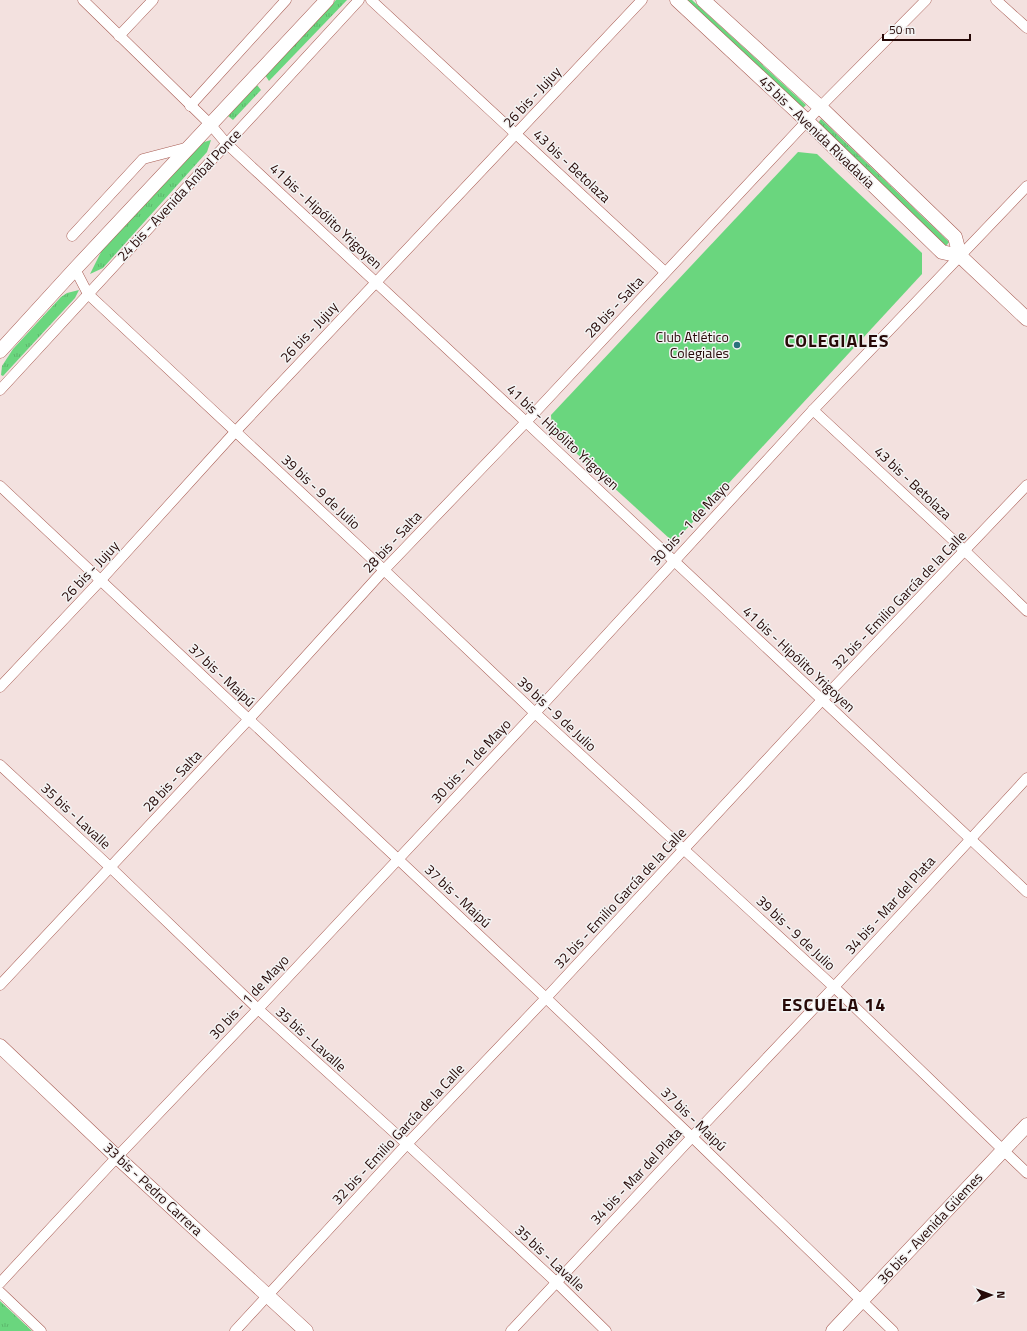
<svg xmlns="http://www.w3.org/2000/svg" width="1027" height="1331" viewBox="0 0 1027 1331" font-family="'Titillium Web',sans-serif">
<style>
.grass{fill:url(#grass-tufts)}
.green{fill:#6ad67e}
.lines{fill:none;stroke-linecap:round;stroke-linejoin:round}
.street-casing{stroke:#a95d54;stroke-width:11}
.secondary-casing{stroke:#a95d54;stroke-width:15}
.street{stroke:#fff;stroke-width:10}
.secondary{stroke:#fff;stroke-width:14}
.poi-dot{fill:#29727c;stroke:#f3f3f3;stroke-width:1.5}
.labels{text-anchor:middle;stroke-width:3;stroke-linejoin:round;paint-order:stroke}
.street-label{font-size:14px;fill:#260907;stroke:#f3f3f3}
.poi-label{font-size:14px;fill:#260907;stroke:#f3f3f3;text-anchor:end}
.district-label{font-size:18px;font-weight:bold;letter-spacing:1px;fill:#260907;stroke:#f3f3f3}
</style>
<defs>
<pattern id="grass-tufts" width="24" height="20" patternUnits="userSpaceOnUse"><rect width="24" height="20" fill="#6ad67e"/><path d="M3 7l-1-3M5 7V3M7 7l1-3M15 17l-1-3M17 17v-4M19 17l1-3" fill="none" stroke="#5cb66b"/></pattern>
</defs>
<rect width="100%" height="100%" fill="#f3e1df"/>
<g class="grass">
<polygon points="336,0 347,0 269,81 265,75"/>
<polygon points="684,0 692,0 806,105 803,108"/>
<polygon points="257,85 261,90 233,120 228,116"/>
<polygon points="821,119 949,242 946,246 818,123"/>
<polygon points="211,140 207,152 103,268 90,274 102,250 201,143"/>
<polygon points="79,290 75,298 3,376 1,375 2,366 13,349 61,297 67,293"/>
<polygon points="0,1301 32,1331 0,1331"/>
</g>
<polygon class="green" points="798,152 817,154 922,253 922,274 679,537 670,539 552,431 551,415"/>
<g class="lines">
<defs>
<g id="street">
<polyline points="83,0 210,124 226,143 526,422 1027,892"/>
<polyline points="371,0 665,272"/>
<polyline points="996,0 1027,28"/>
<polyline points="119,36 153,0"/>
<polyline points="190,106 286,0"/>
<polyline points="72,236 143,159 189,147"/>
<polyline points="75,269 88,294 384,570 535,713 834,987 1027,1173"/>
<polyline points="0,390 359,0"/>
<polyline points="813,410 965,551 1027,611"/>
<polyline points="0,486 546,998 692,1137 893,1331"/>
<polyline points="0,687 100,581 235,432 642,0"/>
<polyline points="0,765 110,867 258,1009 407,1144 556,1282 606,1331"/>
<polyline points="0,985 249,719 384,570 526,422 820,107 926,0"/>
<polyline points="0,1283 117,1157 258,1009 535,713 813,410 1027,186"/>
<polyline points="0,1292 41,1331"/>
<polyline points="235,1331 407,1144 546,998 822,700 1027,485"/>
<polyline points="511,1331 692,1137 834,987 1027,778"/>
</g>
<g id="secondary">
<polyline points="677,0 807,121 942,252 960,256 1027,319"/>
<polyline points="703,0 820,107 955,237 960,256"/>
<polyline points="0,351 75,269 327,0"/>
<polyline points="0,1046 117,1157 306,1331"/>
<polyline points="833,1331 1027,1125"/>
</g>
</defs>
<use href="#street" class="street-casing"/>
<use href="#secondary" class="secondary-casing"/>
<use href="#street" class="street"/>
<use href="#secondary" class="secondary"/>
</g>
<circle class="poi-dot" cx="737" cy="345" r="4"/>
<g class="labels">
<g class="street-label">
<text transform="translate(532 97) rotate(-47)" y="5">26 bis - Jujuy</text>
<text transform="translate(817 132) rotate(44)" y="5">45 bis - Avenida Rivadavia</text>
<text transform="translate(572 166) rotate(43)" y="5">43 bis - Betolaza</text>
<text transform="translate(179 195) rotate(-47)" y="5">24 bis - Avenida Aníbal Ponce</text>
<text transform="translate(326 216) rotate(43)" y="5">41 bis - Hipólito Yrigoyen</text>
<text transform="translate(614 307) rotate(-47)" y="5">28 bis - Salta</text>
<text transform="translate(309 332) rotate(-47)" y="5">26 bis - Jujuy</text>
<text transform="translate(563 437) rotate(43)" y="5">41 bis - Hipólito Yrigoyen</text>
<text transform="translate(913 483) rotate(43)" y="5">43 bis - Betolaza</text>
<text transform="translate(321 492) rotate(43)" y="5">39 bis - 9 de Julio</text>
<text transform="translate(690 523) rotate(-47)" y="5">30 bis - 1 de Mayo</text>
<text transform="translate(392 542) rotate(-47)" y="5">28 bis - Salta</text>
<text transform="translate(90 571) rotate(-47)" y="5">26 bis - Jujuy</text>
<text transform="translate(899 600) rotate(-46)" y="5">32 bis - Emilio García de la Calle</text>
<text transform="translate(799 659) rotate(43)" y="5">41 bis - Hipólito Yrigoyen</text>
<text transform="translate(222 675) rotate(43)" y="5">37 bis - Maipú</text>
<text transform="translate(557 714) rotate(43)" y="5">39 bis - 9 de Julio</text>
<text transform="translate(471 761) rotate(-47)" y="5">30 bis - 1 de Mayo</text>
<text transform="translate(172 781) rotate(-47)" y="5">28 bis - Salta</text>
<text transform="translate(76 816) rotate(43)" y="5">35 bis - Lavalle</text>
<text transform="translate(458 896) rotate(43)" y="5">37 bis - Maipú</text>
<text transform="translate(620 898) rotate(-47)" y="5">32 bis - Emilio García de la Calle</text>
<text transform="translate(890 905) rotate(-48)" y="5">34 bis - Mar del Plata</text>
<text transform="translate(796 933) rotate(43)" y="5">39 bis - 9 de Julio</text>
<text transform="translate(249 997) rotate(-47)" y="5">30 bis - 1 de Mayo</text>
<text transform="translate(311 1039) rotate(42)" y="5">35 bis - Lavalle</text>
<text transform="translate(694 1119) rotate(44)" y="5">37 bis - Maipú</text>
<text transform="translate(398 1134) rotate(-47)" y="5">32 bis - Emilio García de la Calle</text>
<text transform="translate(636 1176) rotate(-47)" y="5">34 bis - Mar del Plata</text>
<text transform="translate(153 1189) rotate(43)" y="5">33 bis - Pedro Carrera</text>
<text transform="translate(930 1228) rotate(-47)" y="5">36 bis - Avenida Güemes</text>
<text transform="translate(550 1258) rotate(43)" y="5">35 bis - Lavalle</text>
</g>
<g class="poi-label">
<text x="729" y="342">Club Atlético<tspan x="729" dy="16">Colegiales</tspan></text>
</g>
<g class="district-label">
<text x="837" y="347">COLEGIALES</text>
<text x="834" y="1011">ESCUELA 14</text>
</g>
</g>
<g transform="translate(991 1295) rotate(89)" stroke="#f3f3f3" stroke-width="3" paint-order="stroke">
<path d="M0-3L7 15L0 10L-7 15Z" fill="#260907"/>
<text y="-6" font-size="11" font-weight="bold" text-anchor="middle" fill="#260907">N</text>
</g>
<path d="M883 34v6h87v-6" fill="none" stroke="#260907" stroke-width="2"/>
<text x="889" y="34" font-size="12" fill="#260907" stroke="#f3f3f3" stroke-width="3" paint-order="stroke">50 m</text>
</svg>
